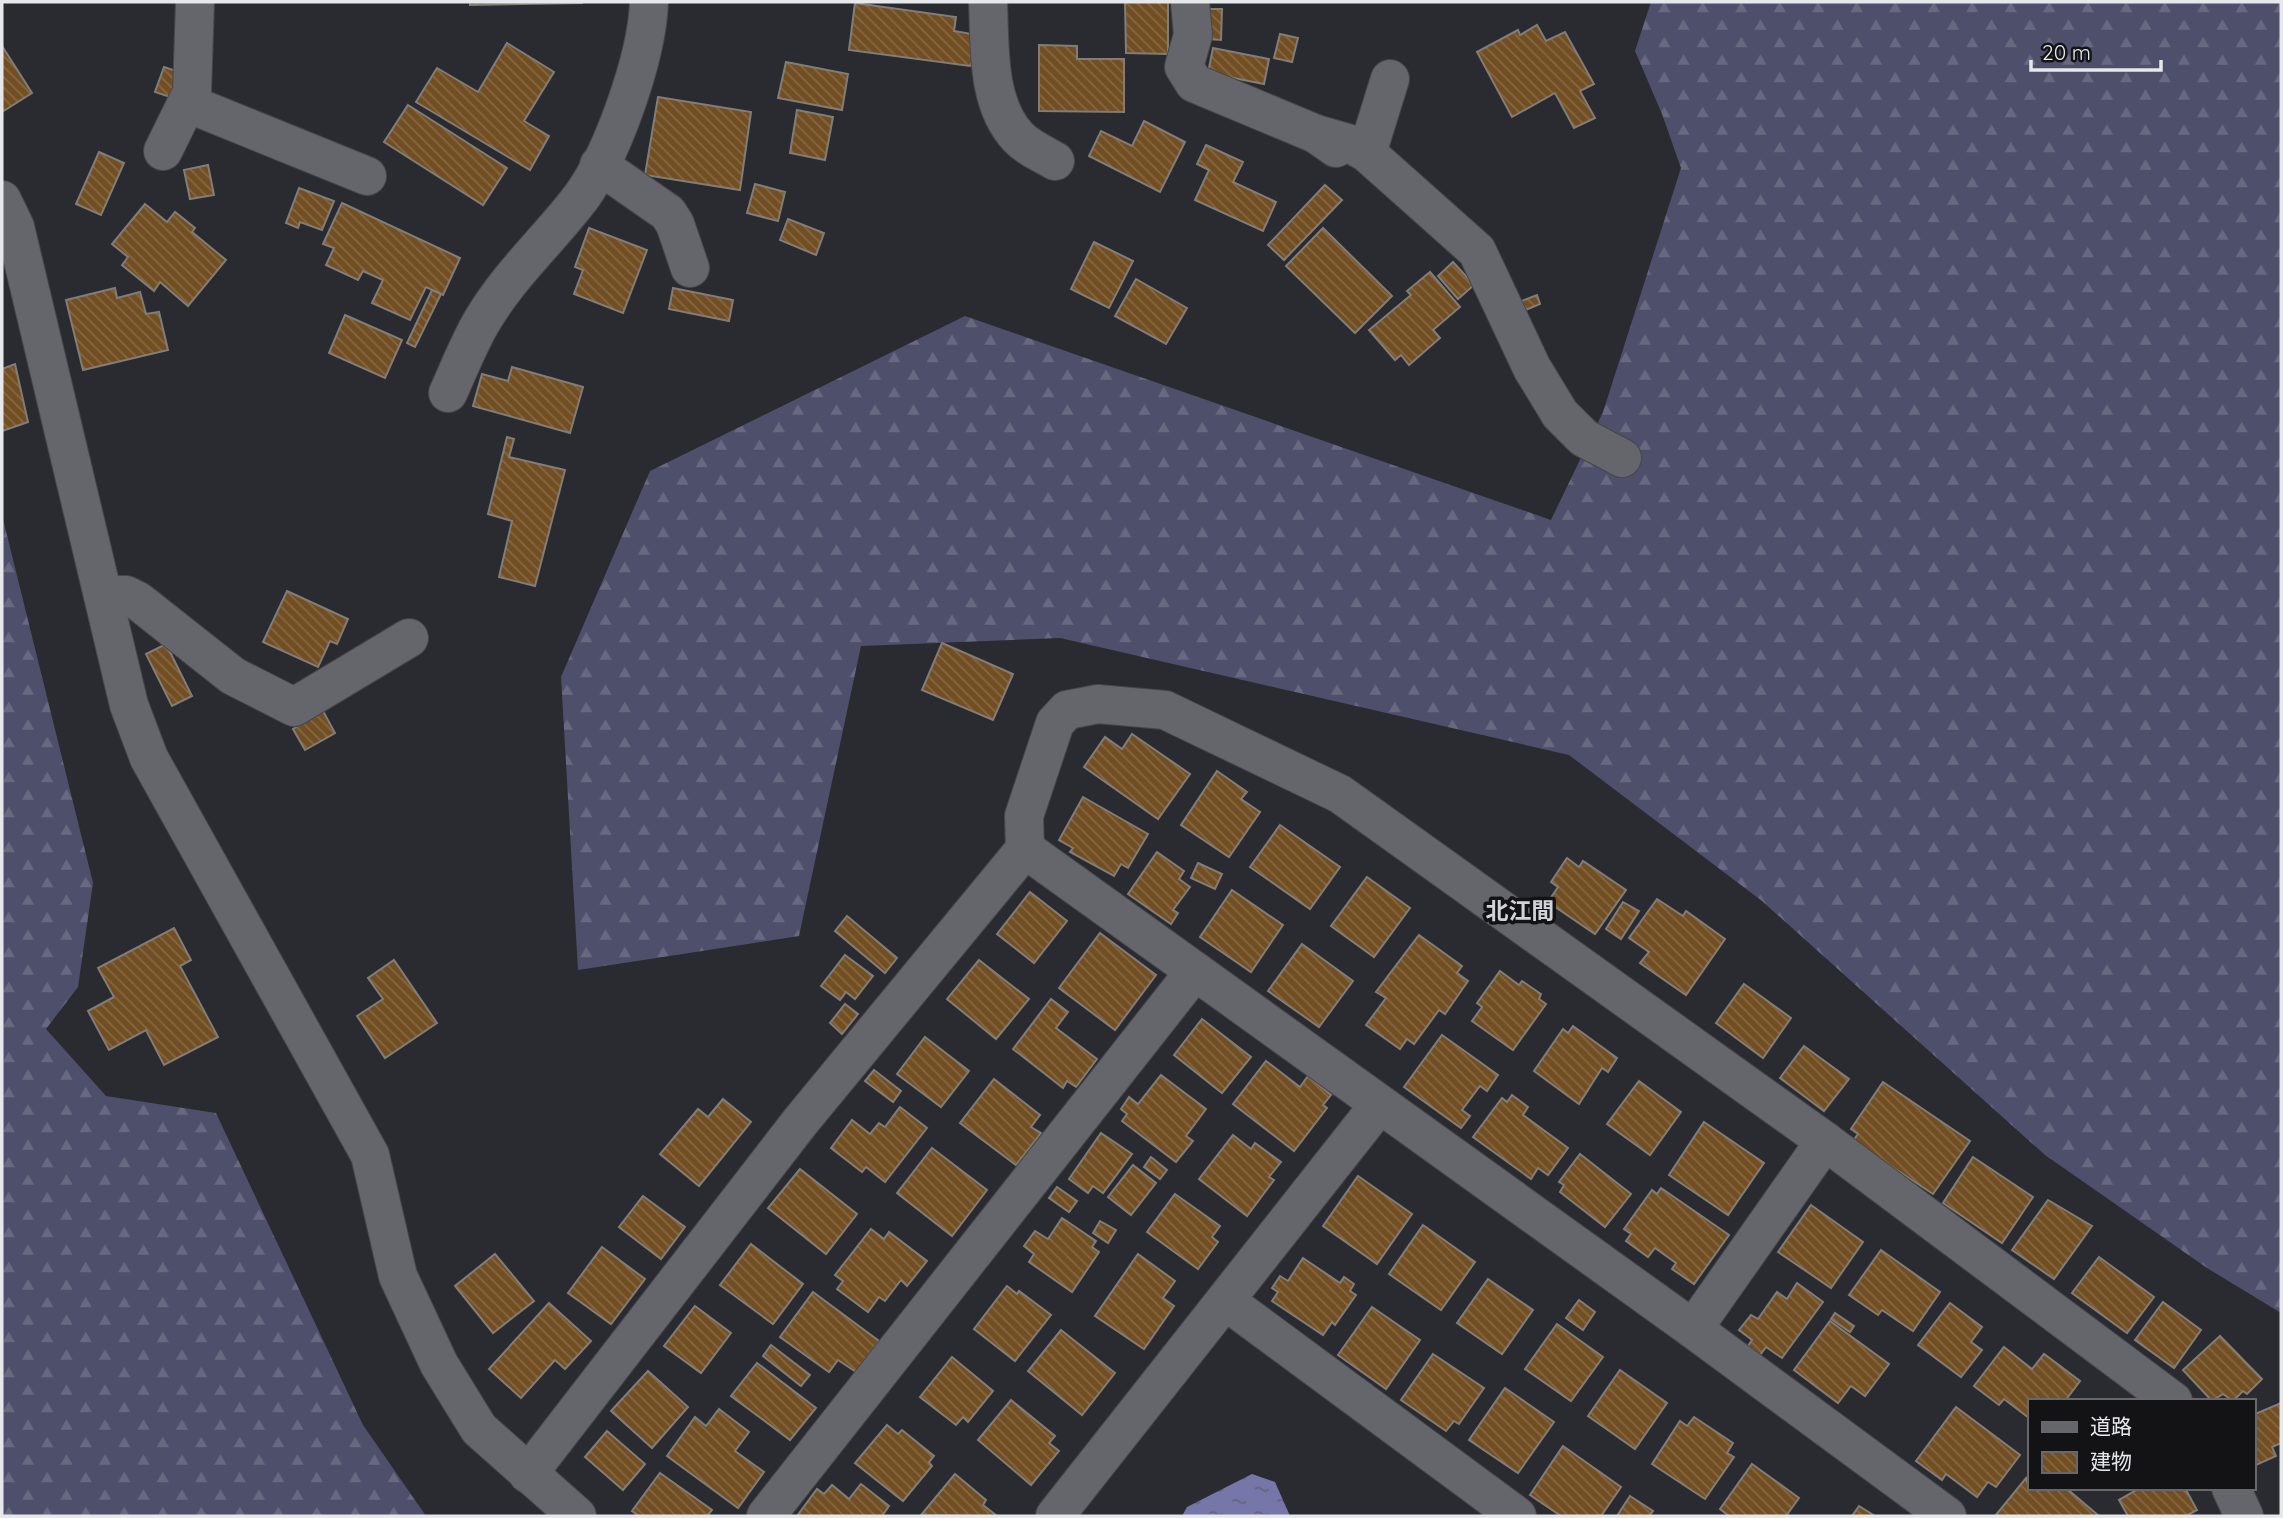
<svg xmlns="http://www.w3.org/2000/svg" width="2283" height="1518" viewBox="0 0 2283 1518" font-family="Quicksand,'Noto Sans JP',sans-serif">
<style>
.forest{fill:url(#forest-firs)}
.water{fill:url(#water-ripples)}
.building{fill:url(#building-back-hatch);stroke:#827d77;stroke-width:2}
.lines{fill:none;stroke-linecap:round;stroke-linejoin:round}
.minor-casing{stroke:#46464b;stroke-width:40}
.minor{stroke:#65656c;stroke-width:38}
.labels{text-anchor:middle;stroke-width:7;stroke-linejoin:round;paint-order:stroke}
.quarter-label{font-size:23px;font-weight:bold;fill:#d1d2da;stroke:#131316}
</style>
<defs>
<pattern id="forest-firs" width="22" height="20" patternUnits="userSpaceOnUse" patternTransform="scale(1.75)"><rect width="22" height="20" fill="#4e4f6b"/><path d="M5 1l3.5 6h-7zM16 11l3.5 6h-7z" fill="#686880"/></pattern>
<pattern id="water-ripples" width="26" height="14" patternUnits="userSpaceOnUse" patternTransform="scale(1.75)"><rect width="26" height="14" fill="#7776a8"/><path d="M2 4q2-2 4 0t4 0M15 11q2-2 4 0t4 0" fill="none" stroke="#636381"/></pattern>
<pattern id="building-back-hatch" width="6" height="6" patternUnits="userSpaceOnUse" patternTransform="scale(1.75)"><rect width="6" height="6" fill="#724e23"/><path d="M-1 5l2 2M0 0l6 6M5-1l2 2" fill="none" stroke="#866843"/></pattern>
</defs>
<rect width="100%" height="100%" fill="#2a2a31"/>
<g class="forest">
<polygon points="1651,2 2281,2 2281,1313 2207,1268 2045,1155 1762,901 1569,755 1060,638 861,646 799,936 578,970 561,677 650,471 965,316 1551,520 1603,412 1681,168 1662,114 1635,51"/>
<polygon points="2,515 93,883 78,987 46,1029 106,1096 216,1113 363,1425 426,1516 2,1516"/>
</g>
<polygon class="water" points="1252,1474 1275,1482 1290,1516 1182,1516 1187,1507"/>
<g class="building">
<polygon points="470,2 582,2 582,3 470,5"/>
<polygon points="1125,2 1168,2 1168,54 1126,53"/>
<polygon points="855,3 956,17 954,31 972,34 976,55 970,66 849,50"/>
<polygon points="1209,9 1222,9 1221,40 1208,39"/>
<polygon points="1537,25 1546,41 1565,32 1594,84 1580,91 1595,118 1574,128 1555,93 1512,117 1477,52 1518,30 1520,35"/>
<polygon points="1280,34 1298,38 1292,62 1274,58"/>
<polygon points="507,43 554,72 524,121 549,136 530,170 416,102 437,68 478,92"/>
<polygon points="1039,45 1077,46 1077,59 1124,59 1124,112 1039,111"/>
<polygon points="2,46 32,93 2,112"/>
<polygon points="1213,48 1269,59 1264,84 1208,73"/>
<polygon points="786,62 848,74 842,110 778,98"/>
<polygon points="164,67 179,72 170,97 155,92"/>
<polygon points="658,97 751,112 740,190 645,175"/>
<polygon points="408,105 507,168 483,205 384,142"/>
<polygon points="797,110 833,117 825,160 790,153"/>
<polygon points="1144,121 1185,142 1160,192 1089,156 1101,131 1132,146"/>
<polygon points="1206,145 1243,162 1233,182 1276,202 1263,231 1195,200 1209,170 1197,164"/>
<polygon points="99,152 124,163 101,215 76,204"/>
<polygon points="208,165 214,195 190,199 184,170"/>
<polygon points="755,184 785,192 778,221 747,213"/>
<polygon points="1325,185 1342,200 1284,260 1268,245"/>
<polygon points="299,188 334,201 322,230 300,222 298,228 286,223"/>
<polygon points="342,203 460,258 443,295 426,287 410,320 372,303 383,280 363,271 358,280 326,265 334,248 323,244"/>
<polygon points="145,204 167,222 175,212 195,228 192,232 226,260 188,306 160,282 154,291 122,265 128,257 112,244"/>
<polygon points="788,219 824,233 816,255 780,240"/>
<polygon points="589,228 647,250 623,313 574,294 583,270 575,267"/>
<polygon points="1323,228 1392,296 1355,333 1286,266"/>
<polygon points="1094,242 1133,261 1109,308 1071,289"/>
<polygon points="1453,262 1474,285 1458,299 1438,276"/>
<polygon points="1430,272 1460,307 1433,330 1440,338 1409,365 1401,355 1395,360 1369,330 1411,295 1407,291"/>
<polygon points="1136,279 1187,308 1166,344 1115,316"/>
<polygon points="115,288 117,298 140,292 146,314 159,312 168,350 83,370 66,300"/>
<polygon points="673,288 733,300 729,321 669,309"/>
<polygon points="432,290 441,294 415,347 407,343"/>
<polygon points="1537,295 1540,304 1523,311 1519,302"/>
<polygon points="345,315 402,340 385,378 329,353"/>
<polygon points="15,364 28,422 2,431 2,369"/>
<polygon points="512,367 583,387 570,433 473,406 482,374 508,381"/>
<polygon points="507,437 514,439 509,457 565,470 535,586 499,577 512,521 488,514"/>
<polygon points="287,591 348,619 337,644 330,641 318,667 263,642"/>
<polygon points="942,643 1013,674 993,720 922,690"/>
<polygon points="166,644 192,696 172,706 146,654"/>
<polygon points="323,711 335,733 305,750 293,729"/>
<polygon points="1132,734 1190,774 1158,819 1084,767 1105,737 1122,749"/>
<polygon points="1217,771 1247,792 1241,799 1260,812 1229,857 1181,825"/>
<polygon points="1083,797 1148,834 1128,868 1121,864 1114,876 1070,852 1073,848 1059,840"/>
<polygon points="1280,825 1340,867 1310,909 1250,867"/>
<polygon points="1157,852 1184,871 1179,879 1190,887 1173,910 1178,913 1171,924 1128,894"/>
<polygon points="1567,858 1579,867 1583,861 1626,890 1595,934 1548,902 1558,887 1551,882"/>
<polygon points="1198,863 1222,874 1215,889 1191,878"/>
<polygon points="1367,877 1410,908 1374,957 1331,926"/>
<polygon points="1232,890 1283,925 1251,972 1200,937"/>
<polygon points="1030,892 1067,921 1034,963 997,934"/>
<polygon points="1657,899 1683,916 1686,911 1725,939 1686,995 1640,963 1649,952 1629,938"/>
<polygon points="1623,902 1639,911 1621,939 1606,929"/>
<polygon points="847,916 897,958 885,973 835,931"/>
<polygon points="174,928 191,960 180,966 218,1037 164,1065 146,1030 109,1050 88,1011 114,997 98,968"/>
<polygon points="1100,933 1156,975 1115,1030 1059,988"/>
<polygon points="1419,935 1462,966 1457,973 1468,981 1445,1014 1439,1010 1414,1044 1407,1039 1400,1049 1366,1025 1386,998 1376,992"/>
<polygon points="1302,944 1353,981 1319,1027 1268,991"/>
<polygon points="845,955 873,976 855,999 846,992 840,1000 821,986"/>
<polygon points="394,960 437,1023 385,1058 357,1016 383,999 368,978"/>
<polygon points="979,960 1029,999 996,1039 947,999"/>
<polygon points="1500,971 1519,985 1522,981 1541,994 1539,999 1546,1004 1513,1050 1472,1021 1482,1007 1477,1003"/>
<polygon points="1744,984 1791,1018 1763,1058 1716,1023"/>
<polygon points="1051,999 1068,1012 1056,1028 1097,1059 1076,1087 1067,1081 1063,1088 1013,1049"/>
<polygon points="845,1004 858,1014 842,1034 830,1023"/>
<polygon points="1202,1019 1251,1057 1222,1093 1174,1055"/>
<polygon points="1573,1026 1617,1058 1608,1072 1602,1068 1579,1104 1534,1071 1563,1029 1568,1033"/>
<polygon points="1442,1035 1498,1075 1487,1091 1480,1086 1462,1110 1470,1116 1461,1128 1404,1087"/>
<polygon points="925,1037 969,1071 941,1107 897,1074"/>
<polygon points="1804,1046 1849,1079 1824,1111 1780,1078"/>
<polygon points="1266,1061 1300,1087 1308,1076 1331,1095 1323,1105 1327,1108 1294,1151 1233,1104"/>
<polygon points="874,1070 901,1091 893,1102 865,1081"/>
<polygon points="1161,1075 1206,1109 1186,1136 1193,1141 1176,1162 1122,1121 1127,1114 1121,1109 1129,1097 1138,1104"/>
<polygon points="994,1079 1040,1115 1031,1127 1041,1133 1016,1165 960,1123"/>
<polygon points="1639,1081 1681,1112 1650,1155 1607,1124"/>
<polygon points="1883,1082 1970,1141 1933,1194 1853,1141 1858,1134 1851,1129"/>
<polygon points="1512,1095 1528,1107 1523,1115 1568,1148 1548,1175 1538,1168 1531,1179 1473,1137 1502,1098 1507,1102"/>
<polygon points="723,1099 751,1122 699,1186 660,1154 698,1109 708,1117"/>
<polygon points="900,1107 927,1128 885,1182 866,1167 862,1172 831,1148 852,1120 870,1134 879,1123 885,1127"/>
<polygon points="1704,1122 1764,1163 1728,1215 1669,1175"/>
<polygon points="1101,1133 1132,1154 1103,1193 1093,1186 1088,1193 1069,1179"/>
<polygon points="1233,1135 1251,1149 1255,1143 1281,1162 1269,1177 1274,1180 1247,1216 1199,1179"/>
<polygon points="932,1148 987,1190 952,1236 897,1193"/>
<polygon points="1580,1154 1631,1194 1605,1227 1560,1192 1564,1185 1559,1182"/>
<polygon points="1151,1157 1167,1170 1160,1179 1144,1167"/>
<polygon points="1973,1157 2033,1197 2002,1243 1943,1203"/>
<polygon points="1133,1165 1156,1183 1131,1215 1108,1197"/>
<polygon points="800,1169 857,1214 826,1254 768,1208"/>
<polygon points="1358,1176 1412,1214 1377,1264 1323,1226"/>
<polygon points="1057,1187 1077,1201 1069,1212 1049,1198"/>
<polygon points="1661,1188 1729,1235 1694,1284 1672,1269 1676,1263 1655,1248 1648,1257 1626,1241 1631,1234 1624,1229 1652,1190 1657,1194"/>
<polygon points="1175,1194 1220,1226 1212,1237 1218,1242 1198,1269 1147,1232"/>
<polygon points="643,1196 685,1227 661,1259 619,1227"/>
<polygon points="2048,1200 2092,1226 2054,1279 2012,1250"/>
<polygon points="1811,1205 1863,1242 1831,1288 1778,1252"/>
<polygon points="1062,1218 1096,1241 1092,1247 1099,1252 1072,1292 1029,1262 1034,1254 1024,1246 1035,1231 1048,1239"/>
<polygon points="1100,1221 1116,1230 1108,1243 1093,1233"/>
<polygon points="1423,1225 1475,1262 1441,1310 1389,1274"/>
<polygon points="871,1229 884,1239 889,1232 927,1261 907,1286 901,1280 885,1301 879,1297 868,1312 837,1289 843,1281 835,1275"/>
<polygon points="751,1244 803,1284 773,1324 720,1285"/>
<polygon points="602,1247 645,1279 611,1324 568,1293"/>
<polygon points="1881,1250 1940,1292 1913,1331 1882,1310 1878,1315 1849,1295"/>
<polygon points="495,1254 534,1301 493,1333 455,1286"/>
<polygon points="1138,1254 1175,1281 1163,1298 1174,1306 1144,1349 1095,1316"/>
<polygon points="2099,1257 2154,1297 2127,1333 2072,1293"/>
<polygon points="1303,1258 1340,1283 1344,1277 1354,1284 1350,1291 1356,1295 1335,1325 1332,1322 1323,1335 1272,1301 1278,1292 1272,1288 1280,1276 1288,1281"/>
<polygon points="1488,1279 1533,1310 1502,1354 1457,1323"/>
<polygon points="1797,1283 1823,1302 1782,1358 1766,1347 1760,1355 1748,1346 1752,1340 1739,1330 1751,1315 1758,1319 1777,1292 1787,1299"/>
<polygon points="1007,1286 1017,1294 1019,1291 1051,1315 1015,1361 974,1329"/>
<polygon points="813,1292 879,1341 856,1372 838,1360 829,1372 780,1337"/>
<polygon points="1579,1300 1595,1312 1583,1330 1566,1318"/>
<polygon points="2163,1302 2201,1330 2174,1368 2135,1340"/>
<polygon points="549,1303 591,1341 565,1369 555,1360 521,1398 489,1369"/>
<polygon points="1950,1303 1982,1327 1971,1342 1982,1350 1961,1377 1918,1345"/>
<polygon points="695,1306 731,1333 701,1373 664,1346"/>
<polygon points="1372,1307 1420,1340 1386,1389 1338,1355"/>
<polygon points="1835,1313 1854,1326 1850,1332 1831,1319"/>
<polygon points="1830,1321 1889,1364 1865,1396 1851,1386 1838,1403 1794,1370"/>
<polygon points="1557,1324 1603,1357 1571,1401 1525,1369"/>
<polygon points="1061,1330 1115,1373 1082,1415 1028,1371"/>
<polygon points="2220,1336 2262,1379 2247,1394 2243,1391 2233,1401 2223,1394 2212,1401 2183,1370"/>
<polygon points="771,1345 810,1375 801,1386 763,1356"/>
<polygon points="2004,1347 2032,1369 2044,1354 2080,1381 2065,1401 2029,1401 2029,1418 2004,1399 1999,1405 1974,1386"/>
<polygon points="1433,1354 1484,1388 1459,1424 1454,1421 1446,1431 1401,1400"/>
<polygon points="952,1357 993,1391 968,1422 963,1417 956,1425 920,1397"/>
<polygon points="757,1363 816,1408 790,1440 731,1396"/>
<polygon points="1620,1370 1667,1403 1635,1449 1588,1416"/>
<polygon points="648,1371 688,1407 652,1448 611,1411"/>
<polygon points="1505,1388 1554,1422 1518,1473 1469,1440"/>
<polygon points="1011,1400 1055,1436 1049,1443 1059,1451 1031,1485 978,1440"/>
<polygon points="2281,1403 2281,1443 2272,1447 2276,1456 2256,1465 2253,1459 2253,1415"/>
<polygon points="1956,1407 2020,1455 1996,1487 1988,1482 1977,1497 1946,1474 1942,1480 1916,1461"/>
<polygon points="719,1409 749,1432 735,1451 764,1472 738,1508 667,1456 695,1417 706,1426"/>
<polygon points="1694,1417 1733,1443 1727,1453 1734,1457 1705,1499 1652,1464 1680,1421 1687,1426"/>
<polygon points="887,1425 898,1434 902,1430 934,1456 929,1462 932,1466 903,1501 855,1463"/>
<polygon points="607,1431 645,1464 623,1490 585,1457"/>
<polygon points="1563,1446 1621,1487 1601,1516 1561,1516 1530,1495"/>
<polygon points="1752,1464 1799,1498 1786,1516 1729,1516 1720,1509"/>
<polygon points="660,1473 712,1510 707,1516 639,1516 632,1511"/>
<polygon points="955,1474 986,1500 983,1505 997,1516 921,1515"/>
<polygon points="2026,1478 2029,1488 2066,1488 2099,1516 1995,1516"/>
<polygon points="861,1484 889,1506 882,1516 797,1516 817,1489 824,1494 832,1485 849,1499"/>
<polygon points="2140,1488 2185,1488 2197,1510 2186,1516 2128,1516 2119,1500"/>
<polygon points="1630,1496 1653,1511 1649,1516 1617,1516"/>
<polygon points="1859,1506 1875,1516 1852,1516"/>
</g>
<g class="lines">
<defs>
<g id="minor">
<path d="M988,2C990,45 986,103 1018,137C1027,147 1043,154 1055,161"/>
<polyline points="1190,2 1193,35 1184,67 1194,83 1316,134 1336,148"/>
<polyline points="187,103 367,176"/>
<polyline points="1316,134 1351,144 1367,153 1477,251 1532,368 1560,414 1584,438 1622,458"/>
<polyline points="163,151 192,92 195,2"/>
<polyline points="1367,153 1390,79"/>
<polyline points="599,165 668,213 675,224 690,268"/>
<polyline points="2,200 15,227 129,705 149,758 370,1155 398,1276 439,1364 479,1429 577,1516"/>
<path d="M448,393C459,369 469,343 482,321C508,277 544,244 575,205C611,162 647,57 649,2"/>
<polyline points="103,595 126,595 138,601 233,676 294,707 409,638"/>
<polyline points="1025,849 1693,1329 1947,1516"/>
<polyline points="1227,1302 1517,1516"/>
<polyline points="1693,1329 1825,1141"/>
<polyline points="528,1474 800,1122 1025,849 1024,816 1055,723 1067,710 1098,704 1165,710 1340,794 1825,1141 2173,1401"/>
<polyline points="2231,1488 2244,1516"/>
<polyline points="766,1516 1195,971"/>
<polyline points="1055,1516 1379,1105"/>
</g>
</defs>
<use href="#minor" class="minor-casing"/>
<use href="#minor" class="minor"/>
</g>
<g class="labels">
<g class="quarter-label">
<text x="1520" y="919">北江間</text>
</g>
</g>
<rect width="2283" height="1518" fill="none" stroke="#e7e8ec" stroke-width="7"/>
<rect x="2028" y="1399" width="228" height="91" fill="#131316" stroke="#68686c" stroke-width="2"/>
<rect x="2042" y="1422" width="35" height="10" fill="#65656c" stroke="#68686c" stroke-width="2"/>
<text x="2090" y="1434" font-size="21" fill="#e7e8ec">道路</text>
<rect x="2042" y="1452" width="35" height="21" fill="url(#building-back-hatch)" stroke="#68686c" stroke-width="2"/>
<text x="2090" y="1469" font-size="21" fill="#e7e8ec">建物</text>
<path d="M2031 60v10h130v-10" fill="none" stroke="#e7e8ec" stroke-width="3.5"/>
<text x="2042" y="60" font-size="21" fill="#e7e8ec" stroke="#131316" stroke-width="5" paint-order="stroke">20 m</text>
</svg>
